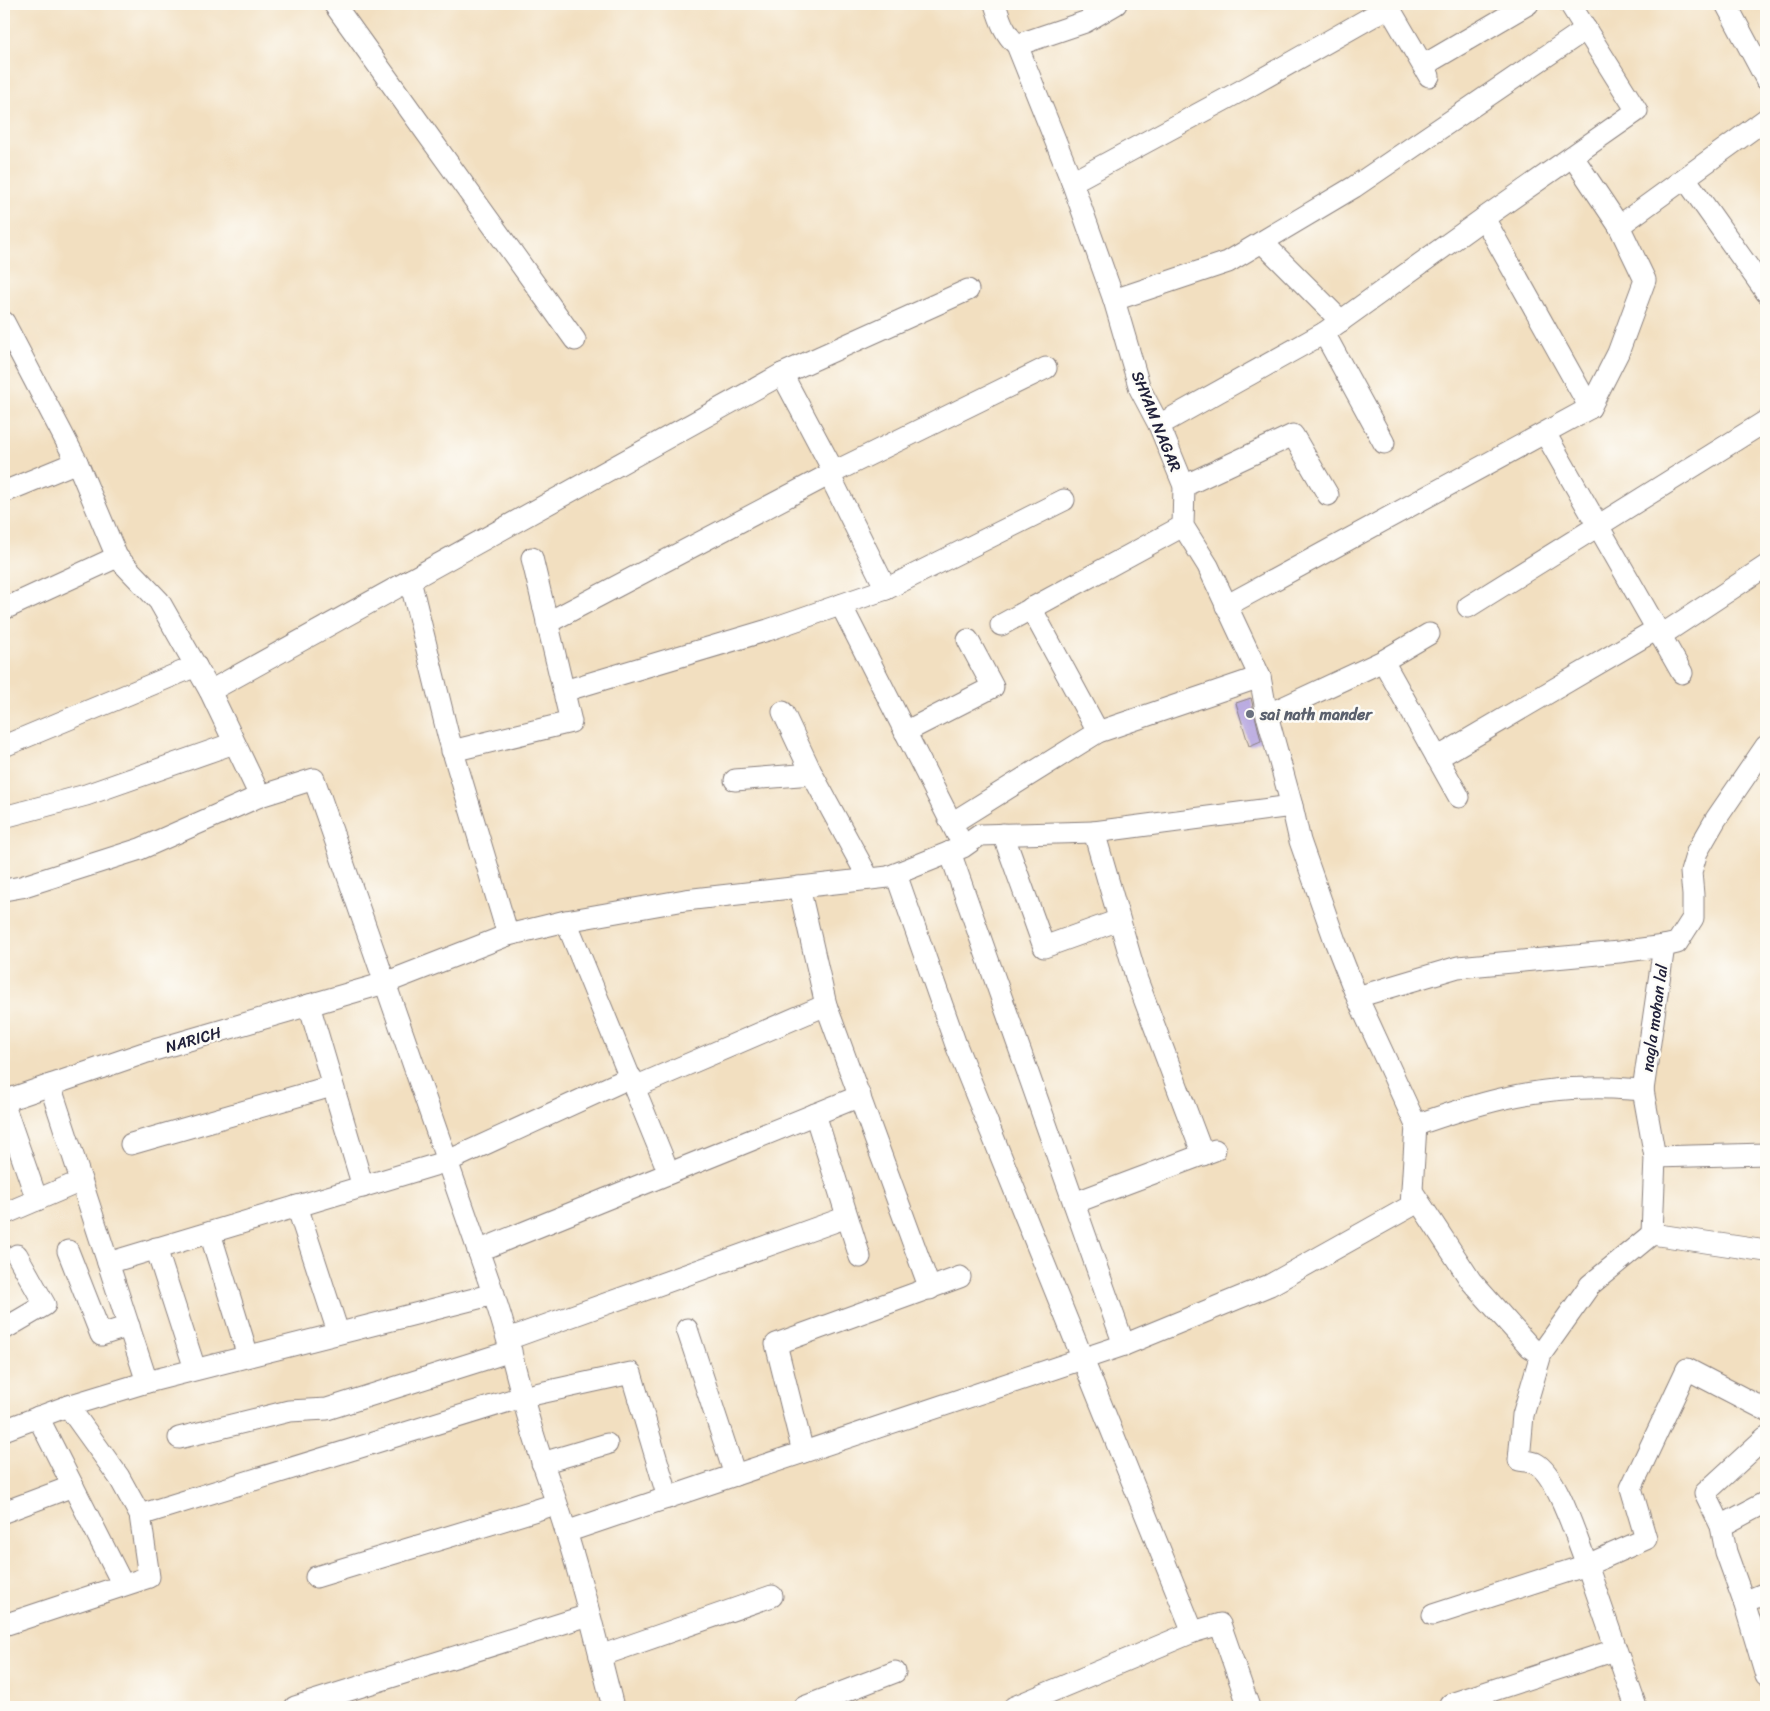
<svg xmlns="http://www.w3.org/2000/svg" width="1770" height="1711" viewBox="0 0 1770 1711" font-family="Sriracha,sans-serif">
<style>
.building{fill:#ab99dc}
.lines{fill:none;stroke-linecap:round;stroke-linejoin:round}
.minor-casing{stroke:#8a807e;stroke-width:23}
.minor{stroke:#fff;stroke-width:21}
.worship-dot{fill:#6b7280;stroke:#fdfcf7;stroke-width:2}
.labels{text-anchor:middle;stroke-width:5;stroke-linejoin:round;paint-order:stroke}
.street-label{font-size:16px;fill:#22223b;stroke:#fdfcf7}
.worship-label{font-size:16px;font-weight:bold;fill:#5b616d;stroke:#fdfcf7;text-anchor:start}
</style>
<rect width="100%" height="100%" fill="#fdfcf7"/>
<filter id="ink" filterUnits="userSpaceOnUse"><feTurbulence type="fractalNoise" baseFrequency=".02" numOctaves="2"/><feDisplacementMap in="SourceGraphic" scale="10" xChannelSelector="R" yChannelSelector="G"/><feConvolveMatrix kernelMatrix="1 2 1 2 8 2 1 2 1" color-interpolation-filters="sRGB"/></filter>
<filter id="wash" filterUnits="userSpaceOnUse"><feTurbulence type="fractalNoise" baseFrequency=".0096" numOctaves="4" result="noise"/><feDisplacementMap in="SourceGraphic" scale="20" xChannelSelector="R" yChannelSelector="G"/><feGaussianBlur stdDeviation="1.12" result="paint"/><feColorMatrix in="noise" values="0 0 0 0 0 0 0 0 0 0 0 0 0 0 0 0 0 1.4 0 .05"/><feComposite in="paint" operator="in"/></filter>
<g filter="url(#wash)">
<rect width="100%" height="100%" fill="#f2dfc0"/>
<g id="blocks">
<polygon class="building" points="1251,698 1261,741 1249,746 1236,703"/>
</g>
</g>
<g filter="url(#ink)">
<use href="#blocks" fill-opacity="0" stroke="#8a807e" stroke-width="1"/>
<g class="lines">
<defs>
<g id="minor">
<polyline points="334,4 575,340"/>
<path d="M995,4C1000,20 1004,33 1017,45L1072,182L1114,300L1140,389L1159,425L1184,486L1183,526L1208,566L1260,677L1267,715L1292,806L1300,841L1335,941L1357,997L1416,1125C1473,1105 1528,1088 1589,1088C1607,1087 1625,1089 1643,1090L1664,946L1619,952L1458,967L1357,997"/>
<polyline points="1387,4 1429,76"/>
<polyline points="1726,4 1766,79"/>
<polyline points="1017,45 1085,22 1116,4"/>
<polyline points="1424,65 1528,4"/>
<polyline points="1685,178 1766,292"/>
<polyline points="1072,182 1248,87 1389,7"/>
<polyline points="1484,218 1590,408"/>
<polyline points="1619,226 1766,119"/>
<polyline points="1262,242 1341,321"/>
<polyline points="1114,300 1228,262 1354,187 1586,29"/>
<polyline points="4,322 77,462 117,557 159,601 210,691 260,796"/>
<polyline points="1324,333 1384,443"/>
<polyline points="1159,425 1324,333 1484,218 1637,111 1570,4"/>
<polyline points="1545,433 1682,673"/>
<polyline points="834,472 1046,368"/>
<polyline points="1184,486 1293,435 1328,495"/>
<polyline points="4,492 77,462"/>
<polyline points="410,580 448,735 508,935"/>
<polyline points="886,589 1064,500"/>
<polyline points="841,605 957,834"/>
<polyline points="1226,606 1590,408 1618,353 1645,280 1619,226 1573,157"/>
<polyline points="1468,607 1766,421"/>
<polyline points="1031,608 1098,732"/>
<polyline points="4,609 117,557"/>
<polyline points="547,623 834,472 782,374"/>
<polyline points="1001,625 1183,526"/>
<polyline points="1660,636 1766,566"/>
<polyline points="1383,661 1459,797"/>
<polyline points="210,691 782,374 968,290"/>
<polyline points="564,691 768,630 886,589 829,474"/>
<polyline points="1267,715 1383,661 1429,634"/>
<polyline points="905,732 993,687 968,640"/>
<polyline points="4,746 196,666"/>
<polyline points="452,751 571,722 532,558"/>
<polyline points="1437,758 1657,629"/>
<polyline points="812,774 869,879"/>
<polyline points="735,780 812,774 783,712"/>
<polyline points="4,817 86,795 234,743"/>
<polyline points="952,823 1098,732 1260,677"/>
<polyline points="1094,832 1292,806"/>
<polyline points="1003,834 1044,947 1119,920"/>
<polyline points="950,852 1124,1345"/>
<polyline points="896,874 956,1045 1193,1632 1220,1624 1249,1707"/>
<polyline points="799,887 826,1005 930,1289"/>
<path d="M4,890L21,887L140,849L260,796L314,779C374,951 434,1122 493,1293C509,1338 518,1384 532,1430C542,1464 556,1498 566,1532C585,1590 598,1649 613,1707"/>
<polyline points="566,921 669,1173"/>
<polyline points="1664,946 1677,943 1693,918 1693,895 1691,872 1697,852 1716,819 1766,746"/>
<polyline points="309,1005 363,1187"/>
<polyline points="50,1085 147,1382"/>
<polyline points="635,1087 826,1005"/>
<polyline points="1643,1090 1655,1157 1766,1154"/>
<polyline points="4,1101 144,1053 385,983 508,935 566,921 685,900 888,877 963,847 980,835 1094,832 1137,980 1203,1155"/>
<polyline points="4,1105 37,1200"/>
<polyline points="815,1114 860,1257"/>
<polyline points="131,1144 332,1086"/>
<polyline points="1655,1157 1652,1234 1766,1251"/>
<polyline points="1412,1191 1471,1281 1530,1347 1541,1354"/>
<polyline points="1074,1203 1215,1150"/>
<polyline points="297,1206 338,1332"/>
<polyline points="4,1214 81,1181"/>
<polyline points="210,1233 248,1356"/>
<path d="M1652,1234L1590,1285L1541,1354L1523,1415L1519,1460C1524,1461 1530,1461 1535,1463C1557,1474 1577,1540 1587,1565L1646,1539L1631,1488L1687,1369L1766,1410"/>
<polyline points="156,1248 195,1369"/>
<polyline points="68,1251 101,1335 129,1326"/>
<polyline points="478,1251 860,1096"/>
<polyline points="108,1263 448,1161 631,1077"/>
<polyline points="4,1329 45,1305 17,1255"/>
<polyline points="508,1339 847,1217"/>
<polyline points="38,1417 123,1585"/>
<polyline points="4,1430 68,1406 147,1382 494,1294"/>
<polyline points="1766,1437 1705,1493 1721,1526 1726,1552 1744,1602 1766,1675"/>
<polyline points="179,1438 289,1411 327,1409 511,1351"/>
<polyline points="803,1452 776,1344 960,1277"/>
<polyline points="542,1463 607,1444"/>
<polyline points="735,1475 1124,1345 1270,1285 1411,1206 1416,1125"/>
<polyline points="4,1512 73,1486"/>
<polyline points="140,1515 522,1397 631,1373 668,1498"/>
<polyline points="1721,1526 1766,1502"/>
<polyline points="566,1532 735,1475 687,1329"/>
<polyline points="316,1577 556,1504"/>
<polyline points="1744,1602 1766,1593"/>
<polyline points="1433,1615 1587,1565 1636,1707"/>
<polyline points="4,1625 149,1577 140,1515 119,1477 68,1406"/>
<polyline points="600,1656 772,1596"/>
<polyline points="1451,1704 1615,1650"/>
<polyline points="295,1707 589,1615"/>
<polyline points="804,1707 895,1672"/>
<polyline points="1014,1707 1193,1632"/>
</g>
</defs>
<use href="#minor" class="minor-casing"/>
<use href="#minor" class="minor"/>
</g>
</g>
<circle class="worship-dot" cx="1250" cy="714" r="5"/>
<g class="labels">
<g class="street-label">
<text transform="translate(1157 421) rotate(68)" y="6">SHYAM NAGAR</text>
<text transform="translate(1654 1018) rotate(-82)" y="6">nagla mohan lal</text>
<text transform="translate(193 1039) rotate(-16)" y="6">NARICH</text>
</g>
<g class="worship-label">
<text x="1260" y="720">sai nath mander</text>
</g>
</g>
<rect width="1770" height="1711" fill="none" stroke="#fdfcf7" stroke-width="20"/>
</svg>
